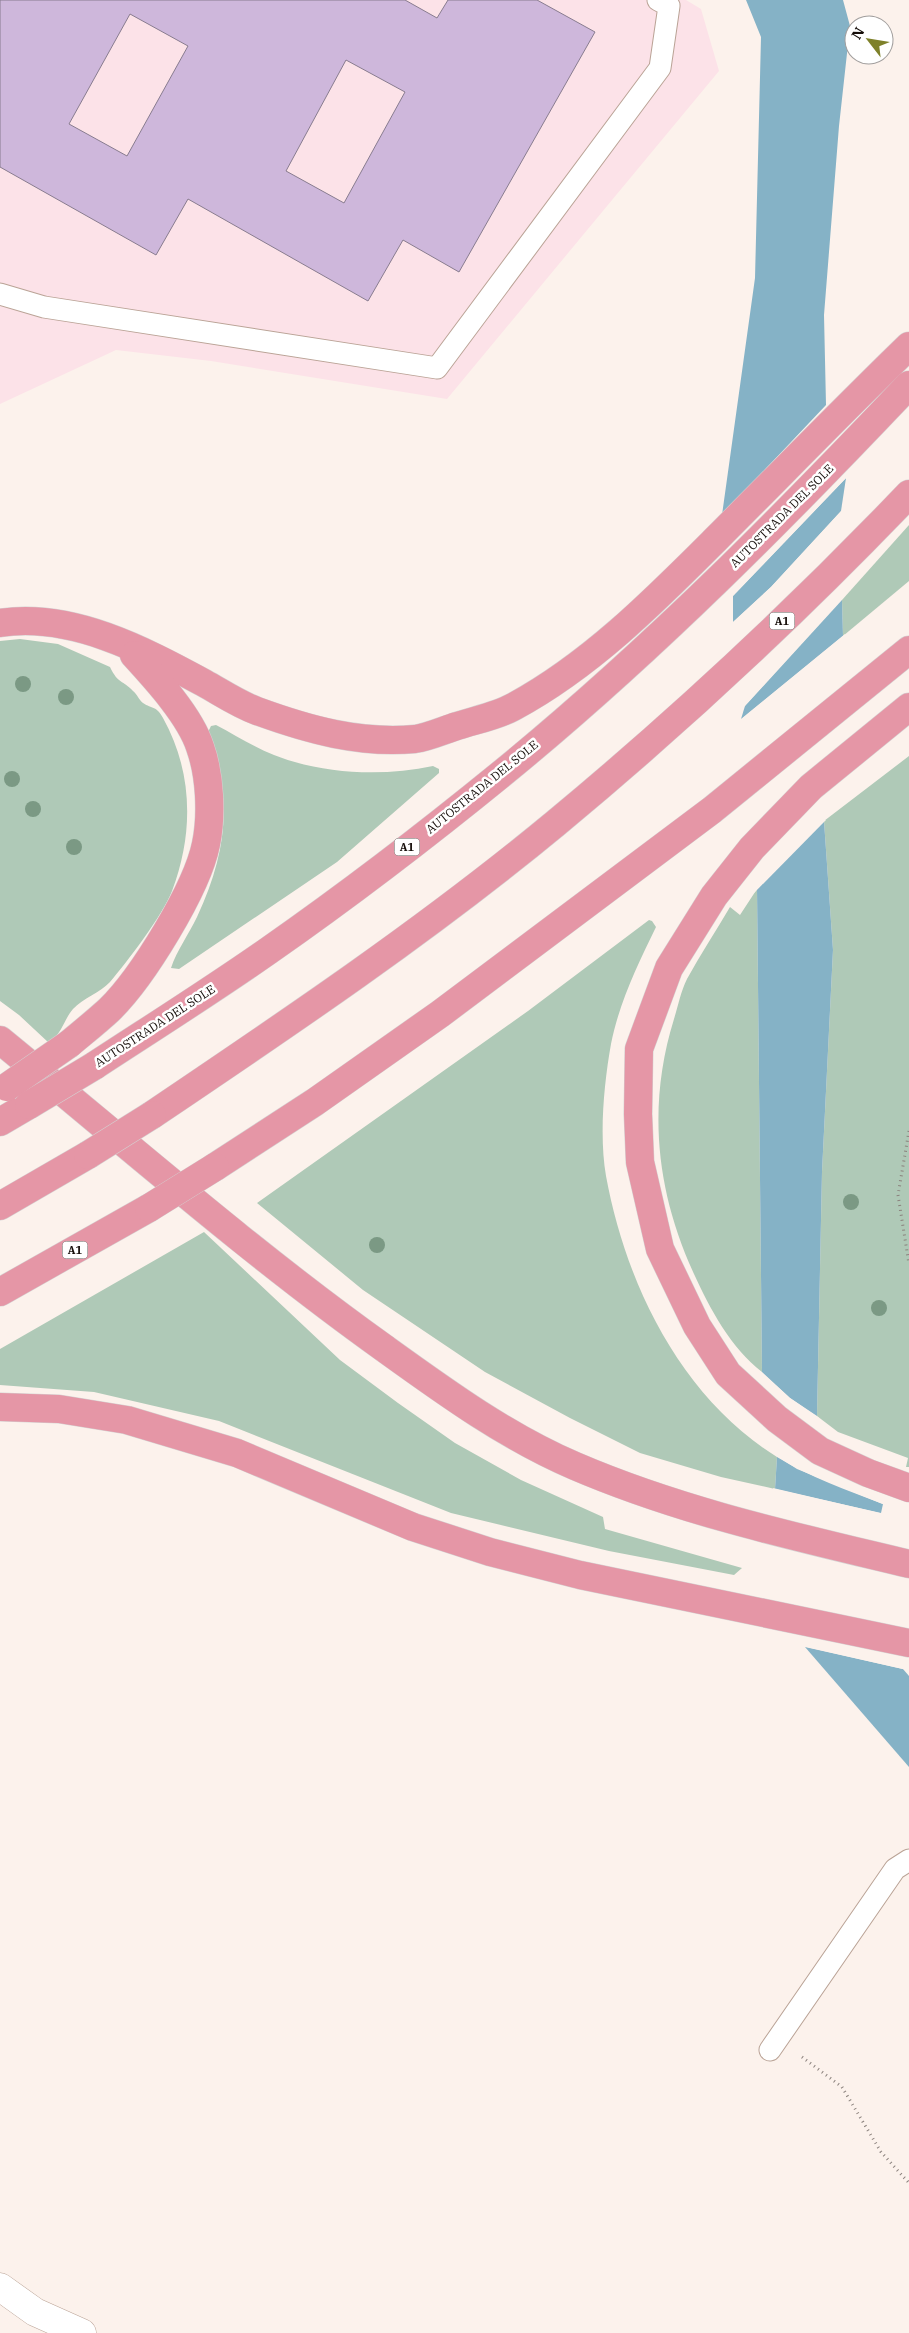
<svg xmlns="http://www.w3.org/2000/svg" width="909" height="2333" viewBox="0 0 909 2333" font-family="'IBM Plex Serif',serif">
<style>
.industrial{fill:#fce2e8}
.green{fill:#afc9b7}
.water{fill:#85b2c6}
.pier{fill:#fcf2ec}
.building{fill:#ceb7db;stroke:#887c8f;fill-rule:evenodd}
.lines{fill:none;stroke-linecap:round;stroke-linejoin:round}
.lane-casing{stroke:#baa396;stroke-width:23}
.street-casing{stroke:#baa396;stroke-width:29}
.highway-casing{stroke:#d5d3d3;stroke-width:29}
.path{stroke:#8b827d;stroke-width:3;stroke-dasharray:1 4;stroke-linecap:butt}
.lane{stroke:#fff;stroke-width:21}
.street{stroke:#fff;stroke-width:28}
.highway{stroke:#e596a6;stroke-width:28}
.highway-bridge-casing{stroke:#d5d3d3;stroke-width:29;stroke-linecap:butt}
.highway-bridge{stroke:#e596a6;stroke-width:28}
.tree{fill:#7b9984}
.labels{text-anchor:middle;stroke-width:5;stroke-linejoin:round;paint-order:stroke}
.shield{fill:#fff;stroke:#5b5653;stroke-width:1}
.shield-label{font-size:11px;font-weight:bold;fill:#150d09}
.street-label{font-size:12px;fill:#150d09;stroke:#fff}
</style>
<rect width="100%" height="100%" fill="#fcf2ec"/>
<polygon class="industrial" points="0,0 686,0 701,9 719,71 447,399 211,361 116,350 0,404"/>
<g class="green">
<polygon points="909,525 909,581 843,636 842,600"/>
<path d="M20,639L58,644L110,667C118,684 123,680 133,691C137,694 139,700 143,703C152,709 157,706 163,718C193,772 194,833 172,891C163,915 127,962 110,982C100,993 83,998 73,1009C63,1021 63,1032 49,1043L19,1015L0,1001V641Z"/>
<path d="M216,725C235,735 254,747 274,755C322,774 382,777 433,766L439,769V773L337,862L179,969L171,968C177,950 189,934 197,917C227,852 233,800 208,732L211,726Z"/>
<polygon points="909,756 909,1467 906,1467 908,1458 838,1432 817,1416 822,1172 833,950 824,821"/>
<path d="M757,889L762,1372C731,1348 710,1309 694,1274C656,1191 647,1106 674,1019C678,1006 681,991 687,979C700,955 716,931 730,907L740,915Z"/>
<path d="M649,920L652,921L656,927C638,964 619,1003 611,1044C604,1083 599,1136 606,1176C626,1285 681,1397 777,1457L775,1489L721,1477L640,1453L570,1418L485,1372L363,1290L257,1203L528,1011Z"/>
<polygon points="204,1232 340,1360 398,1403 455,1443 521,1480 603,1517 605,1529 742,1568 734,1575 609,1551 451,1513 219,1421 94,1392 0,1385 0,1349"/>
</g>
<g class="water">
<polygon points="746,0 843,0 850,26 839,126 824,315 826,405 722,515 755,278 761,37"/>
<polygon points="846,478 841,511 771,587 733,622 733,596"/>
<polygon points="842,600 843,636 741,719 745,706"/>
<polygon points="824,821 833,950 822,1172 817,1416 790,1398 762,1372 757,889"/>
<path d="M777,1457C810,1477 846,1490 883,1504L881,1513L775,1489Z"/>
<polygon points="805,1647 903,1669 909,1676 909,1767"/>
</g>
<g class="pier">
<polygon points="844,476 848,476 730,599 731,594"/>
<polygon points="844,508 843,513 773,588 734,624 731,624 771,587"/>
<polygon points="840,598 843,598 741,710 743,704"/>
<polygon points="845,634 845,638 743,721 739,721"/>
<polygon points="823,820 826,820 754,893 755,888"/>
<polygon points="759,1370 790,1398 819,1418 815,1418 789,1400 760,1374"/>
<polygon points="777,1454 799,1467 884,1501 885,1505 797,1469 775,1455"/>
<polygon points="773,1488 884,1514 881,1516 774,1491"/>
<polygon points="805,1644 904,1667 907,1670 802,1646"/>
</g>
<path class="building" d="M0,0H405L437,18L448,0H537L595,32L459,272L403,240L368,301L188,199L156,255L0,167ZM130,14L188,46L127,156L69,124ZM346,60L405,92L344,203L286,171Z"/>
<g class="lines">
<defs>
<g id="lane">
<polyline points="0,294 44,307 437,368 660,68 669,6 658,0"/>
<polyline points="770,2050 895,1869 909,1860"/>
</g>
<polyline id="street" points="0,2287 35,2312 82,2333"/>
<g id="highway">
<path d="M0,623C71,612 143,650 204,683C222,693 238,704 257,711C309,730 360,744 415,739C429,737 444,730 457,726C475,720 497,716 513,707C591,665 655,600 717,538C781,474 844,409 909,346"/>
<polyline points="909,707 811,787 752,848 714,896 669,968 639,1049 638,1114 640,1162 660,1249 697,1326 728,1374 777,1419 820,1451 868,1473 909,1488"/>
<path d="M0,1040C127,1144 251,1253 384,1348C445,1392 507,1437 575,1466C682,1512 797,1537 909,1564"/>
<path d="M69,1044C82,1033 96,1022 109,1010C142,978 197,889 206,844C212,815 210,775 200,747C190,716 156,679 134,655"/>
<path d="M94,1066C152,1028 211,991 268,951C351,893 433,830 511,766C653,649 783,518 909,385"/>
<path d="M152,1115C290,1022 428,929 556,823C679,721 798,610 909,494"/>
<polyline points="0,1122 29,1105"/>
<polyline points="215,1167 315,1102 440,1014 712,810 909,650"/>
<polyline points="0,1206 88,1155"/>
<polyline points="0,1292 149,1208"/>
<polyline points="0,1407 59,1409 127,1420 237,1453 413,1527 490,1552 580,1575 909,1643"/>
</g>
</defs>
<use href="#lane" class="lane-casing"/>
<use href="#street" class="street-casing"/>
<use href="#highway" class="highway-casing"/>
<g class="path">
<polyline points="909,1131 898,1195 909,1264"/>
<polyline points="802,2057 842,2087 881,2152 909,2183"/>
</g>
<use href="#lane" class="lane"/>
<use href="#street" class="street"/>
<use href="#highway" class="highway"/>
<defs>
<g id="highway-bridge">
<polyline points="7,1087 69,1044"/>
<polyline points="29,1105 94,1066"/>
<polyline points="88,1155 152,1115"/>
<polyline points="149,1208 215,1167"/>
</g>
</defs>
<use href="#highway-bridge" class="highway-bridge-casing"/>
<use href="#highway-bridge" class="highway-bridge"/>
</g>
<g class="tree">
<circle cx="23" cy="684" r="8"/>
<circle cx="66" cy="697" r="8"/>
<circle cx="12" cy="779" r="8"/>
<circle cx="33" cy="809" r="8"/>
<circle cx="74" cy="847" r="8"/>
<circle cx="851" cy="1202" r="8"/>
<circle cx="377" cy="1245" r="8"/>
<circle cx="879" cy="1308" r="8"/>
</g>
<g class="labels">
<g class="shield">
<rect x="769.5" y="612.5" width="25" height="17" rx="4"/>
<rect x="394.5" y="838.5" width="25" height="17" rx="4"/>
<rect x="62.5" y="1241.5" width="25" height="17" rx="4"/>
</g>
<g class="shield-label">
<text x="782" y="625">A1</text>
<text x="407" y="851">A1</text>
<text x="75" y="1254">A1</text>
</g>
<g class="street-label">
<text transform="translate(782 516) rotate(-45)" y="4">AUTOSTRADA DEL SOLE</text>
<text transform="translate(482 787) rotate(-39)" y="4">AUTOSTRADA DEL SOLE</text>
<text transform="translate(155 1026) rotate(-33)" y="4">AUTOSTRADA DEL SOLE</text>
</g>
</g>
<g transform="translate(869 40) rotate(301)"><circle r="24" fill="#ffffff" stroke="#a19e9d"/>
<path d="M0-4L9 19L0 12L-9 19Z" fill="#7e812a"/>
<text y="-8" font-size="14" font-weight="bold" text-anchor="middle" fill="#150d09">N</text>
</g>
</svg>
